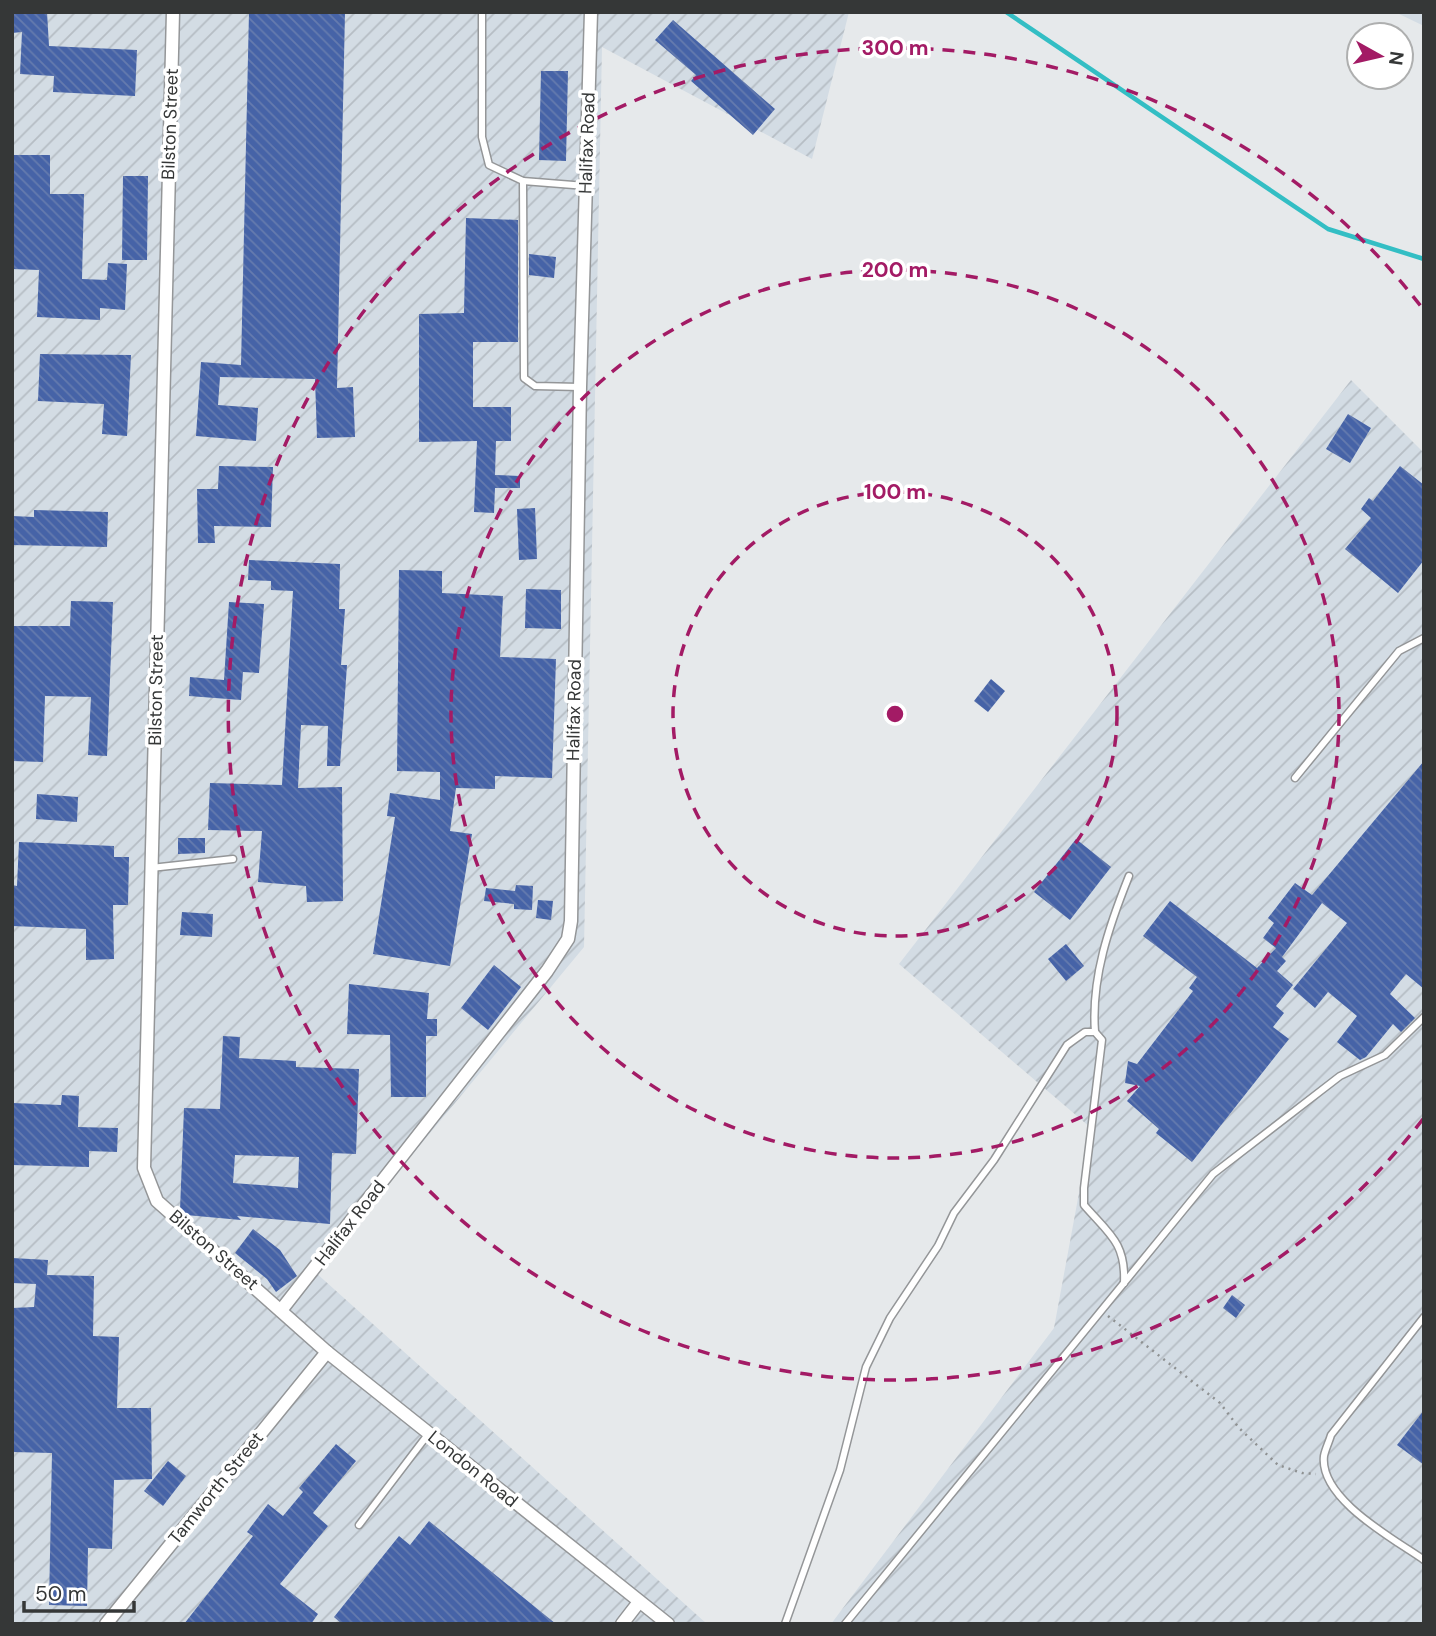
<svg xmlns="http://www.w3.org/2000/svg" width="1436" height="1636" viewBox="0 0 1436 1636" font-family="'DM Sans',sans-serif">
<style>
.built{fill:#d3dce4}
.industrial{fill:url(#industrial-furrows)}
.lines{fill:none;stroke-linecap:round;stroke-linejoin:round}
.stream{stroke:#33bec4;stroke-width:4.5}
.building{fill:url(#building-back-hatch);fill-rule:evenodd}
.service-casing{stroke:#949698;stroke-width:9}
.minor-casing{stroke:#949698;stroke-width:15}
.path{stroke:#8e9192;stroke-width:2.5;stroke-dasharray:2 5;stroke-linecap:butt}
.service{stroke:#fff;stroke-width:6}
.minor{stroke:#fff;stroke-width:12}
.ring{fill:none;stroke:#a31b65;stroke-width:3.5;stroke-dasharray:12 9}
.labels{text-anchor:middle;stroke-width:7;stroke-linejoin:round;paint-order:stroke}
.street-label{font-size:18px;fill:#353737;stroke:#fff}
.centre{fill:#a31b65;stroke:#fff;stroke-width:3.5}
.ring-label{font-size:21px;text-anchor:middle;font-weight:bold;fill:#a31b65;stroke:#fff;stroke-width:7;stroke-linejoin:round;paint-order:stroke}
</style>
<defs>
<pattern id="industrial-furrows" width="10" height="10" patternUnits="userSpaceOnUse" patternTransform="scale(1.75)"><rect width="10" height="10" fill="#d3dce4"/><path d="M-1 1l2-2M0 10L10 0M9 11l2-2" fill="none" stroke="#b6bdc4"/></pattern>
<pattern id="building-back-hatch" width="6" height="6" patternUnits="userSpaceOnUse" patternTransform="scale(1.75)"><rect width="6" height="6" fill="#4663a7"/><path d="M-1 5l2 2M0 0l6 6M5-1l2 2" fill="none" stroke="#657bae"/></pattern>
</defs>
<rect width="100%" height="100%" fill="#e6e9eb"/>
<polygon class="built" points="1395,12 1424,12 1424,26"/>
<g class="industrial">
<polygon points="12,12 849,12 812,159 602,47 584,947 315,1272 707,1624 12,1624"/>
<polygon points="1351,380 1424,453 1424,1624 831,1624 1054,1328 1091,1128 899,964"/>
</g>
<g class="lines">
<polyline class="stream" points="1006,12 1328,229 1424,259"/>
</g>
<g class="building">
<polygon points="12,12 47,12 49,46 137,50 135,96 53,92 54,76 20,74 22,32 12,33"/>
<polygon points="249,12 345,12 337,388 353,387 355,437 317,438 315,379 220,377 218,405 258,408 256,441 196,436 201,362 241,365"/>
<polygon points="673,20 775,109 753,135 691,81 696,75 655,40"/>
<polygon points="541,71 568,71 566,161 539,160"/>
<polygon points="12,155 50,155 50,194 84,194 82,279 107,280 108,263 127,264 125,310 100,308 100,320 37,317 39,270 12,269"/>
<polygon points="123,176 148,176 147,260 122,260"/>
<polygon points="466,218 518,220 518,342 473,342 473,407 511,407 511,441 496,441 495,475 520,476 520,488 495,488 494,513 474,512 477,441 419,442 419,314 464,313"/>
<polygon points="529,254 556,257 554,278 529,275"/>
<polygon points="40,354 131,355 127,436 102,434 104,404 38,401"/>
<polygon points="1348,414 1371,428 1350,463 1326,449"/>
<polygon points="219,466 273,467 271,527 214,526 215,543 198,543 197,489 218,489"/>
<polygon points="1400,466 1424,485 1424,560 1398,593 1345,549 1371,518 1361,509 1369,498 1373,501"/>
<polygon points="535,508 537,559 519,560 517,509"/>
<polygon points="34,510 108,512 107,547 12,545 12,516 34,517"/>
<polygon points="249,560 340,564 339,609 345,609 341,665 347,665 340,766 327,766 328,726 301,725 298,788 342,787 343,901 307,902 306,886 258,882 262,831 208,830 210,783 282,785 293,591 271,590 271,581 248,580"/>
<polygon points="399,570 442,571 442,593 503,596 500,657 556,659 552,778 495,776 495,789 456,788 450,831 472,834 450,966 373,954 395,817 387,816 390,793 440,800 440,772 397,771"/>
<polygon points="526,589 561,590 561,629 525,628"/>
<polygon points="71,601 113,602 107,756 88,755 91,697 45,696 43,762 12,761 12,626 70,626"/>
<polygon points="229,602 264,604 259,673 243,672 241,700 189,696 190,677 224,680"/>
<polygon points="991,679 1005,691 988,712 974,701"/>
<polygon points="1424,761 1424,989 1406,974 1390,994 1415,1018 1401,1032 1393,1024 1366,1057 1360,1060 1337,1042 1357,1016 1328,992 1315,1008 1293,989 1347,923 1322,903 1282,957 1286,961 1277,971 1293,985 1276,1006 1284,1013 1273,1027 1289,1039 1192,1162 1156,1133 1159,1129 1127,1101 1140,1086 1125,1083 1128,1061 1137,1064 1193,991 1189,988 1197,977 1143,936 1170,901 1257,968 1276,948 1263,938 1274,923 1268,918 1295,883 1312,895"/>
<polygon points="37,794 78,797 77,822 36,819"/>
<polygon points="178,838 205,838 205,853 178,854"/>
<polygon points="1076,839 1111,867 1070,920 1034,892"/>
<polygon points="19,842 114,846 114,857 129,857 128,905 113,905 114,959 86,960 86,929 12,926 12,885 17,886"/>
<polygon points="516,885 533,886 532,910 514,909 514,904 484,901 486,888 515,891"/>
<polygon points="538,900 553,901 551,920 536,918"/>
<polygon points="182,912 213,914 212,937 180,935"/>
<polygon points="1066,944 1084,966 1066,981 1048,959"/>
<polygon points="494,965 521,987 488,1030 461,1008"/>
<polygon points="349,984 429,993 427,1019 437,1019 437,1036 426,1036 426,1097 391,1097 390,1035 347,1034"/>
<path d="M223,1036L240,1037L239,1058L296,1061V1067L359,1069L356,1154L332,1153L330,1224L237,1216L241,1220L186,1215L180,1210L184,1108L220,1109ZM235,1155L299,1157L298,1188L233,1183Z"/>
<polygon points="62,1095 79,1096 78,1127 118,1128 117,1152 89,1151 89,1167 12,1165 12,1103 61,1105"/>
<polygon points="253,1229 280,1250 297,1276 276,1292 267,1279 235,1253"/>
<polygon points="12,1258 48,1260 47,1275 94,1276 93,1336 119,1337 117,1408 151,1408 152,1479 114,1480 112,1549 88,1548 87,1606 49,1605 52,1453 12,1452 12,1308 34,1307 36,1284 12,1283"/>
<polygon points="1232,1295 1245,1305 1236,1318 1223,1308"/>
<polygon points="1424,1410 1424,1465 1397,1445"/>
<polygon points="336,1444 356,1461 313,1513 328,1526 280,1584 318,1614 311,1624 184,1624 253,1536 247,1532 268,1504 283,1516 303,1492 299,1488"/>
<polygon points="168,1461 186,1476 163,1506 144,1491"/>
<polygon points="429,1521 556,1624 342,1624 334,1617 399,1536 410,1545"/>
</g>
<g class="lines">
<defs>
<g id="service">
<polyline points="482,12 482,137 489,165 523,181 524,378 535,386 580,387"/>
<polyline points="523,181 586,186"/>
<polyline points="1295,778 1399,651 1424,638"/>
<polyline points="151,868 233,859"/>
<path d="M1095,1032C1091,978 1109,926 1129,876"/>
<path d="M1424,1317L1331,1435C1329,1442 1325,1450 1324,1456C1319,1499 1394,1539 1424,1560"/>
<polyline points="359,1525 429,1433"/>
<path d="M785,1624L840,1470L866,1367L890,1318L938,1246L954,1213L994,1160L1067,1045L1085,1032H1095L1102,1040L1084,1188V1205C1108,1233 1126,1242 1124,1283"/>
<polyline points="845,1624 1213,1174 1340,1076 1385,1055 1424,1017"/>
</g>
<g id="minor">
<polyline points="173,12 144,1168 157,1201 327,1352 668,1624"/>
<polyline points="282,1309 547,971 568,939 571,921 580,387 591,12"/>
<polyline points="106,1624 327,1352"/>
<polyline points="622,1624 639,1602"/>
</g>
</defs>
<use href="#service" class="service-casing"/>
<use href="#minor" class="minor-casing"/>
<polyline class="path" points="1108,1316 1220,1403 1239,1428 1278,1465 1302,1473 1316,1474"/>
<use href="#service" class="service"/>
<use href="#minor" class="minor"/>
</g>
<g class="ring">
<circle cx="895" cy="714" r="222"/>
<circle cx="895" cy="714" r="444"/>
<path d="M1423 1119A666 666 0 1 1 1423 309"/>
</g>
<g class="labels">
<g class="street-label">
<text transform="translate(170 124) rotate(-88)" y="6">Bilston Street</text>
<text transform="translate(587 143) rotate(-88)" y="6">Halifax Road</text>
<text transform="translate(156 690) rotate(-89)" y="6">Bilston Street</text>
<text transform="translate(574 710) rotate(-89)" y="6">Halifax Road</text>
<text transform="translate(350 1223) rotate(-52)" y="6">Halifax Road</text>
<text transform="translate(214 1250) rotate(41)" y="6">Bilston Street</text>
<text transform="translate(473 1469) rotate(39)" y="6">London Road</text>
<text transform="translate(216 1488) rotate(-51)" y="6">Tamworth Street</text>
</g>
</g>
<circle cx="895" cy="714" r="10" class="centre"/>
<g class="ring-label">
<text x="895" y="55">300 m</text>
<text x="895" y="277">200 m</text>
<text x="895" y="499">100 m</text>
</g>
<rect width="1436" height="1636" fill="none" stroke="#353737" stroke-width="28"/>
<g transform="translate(1380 56) rotate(98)"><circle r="33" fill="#ffffff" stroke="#aeafaf" stroke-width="2"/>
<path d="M0-5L12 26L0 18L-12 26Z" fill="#a31b65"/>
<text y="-10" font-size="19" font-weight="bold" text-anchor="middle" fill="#353737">N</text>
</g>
<path d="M24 1601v10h110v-10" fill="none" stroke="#353737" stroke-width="3.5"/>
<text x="35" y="1601" font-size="21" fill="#353737" stroke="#ffffff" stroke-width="5" paint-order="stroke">50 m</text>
</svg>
